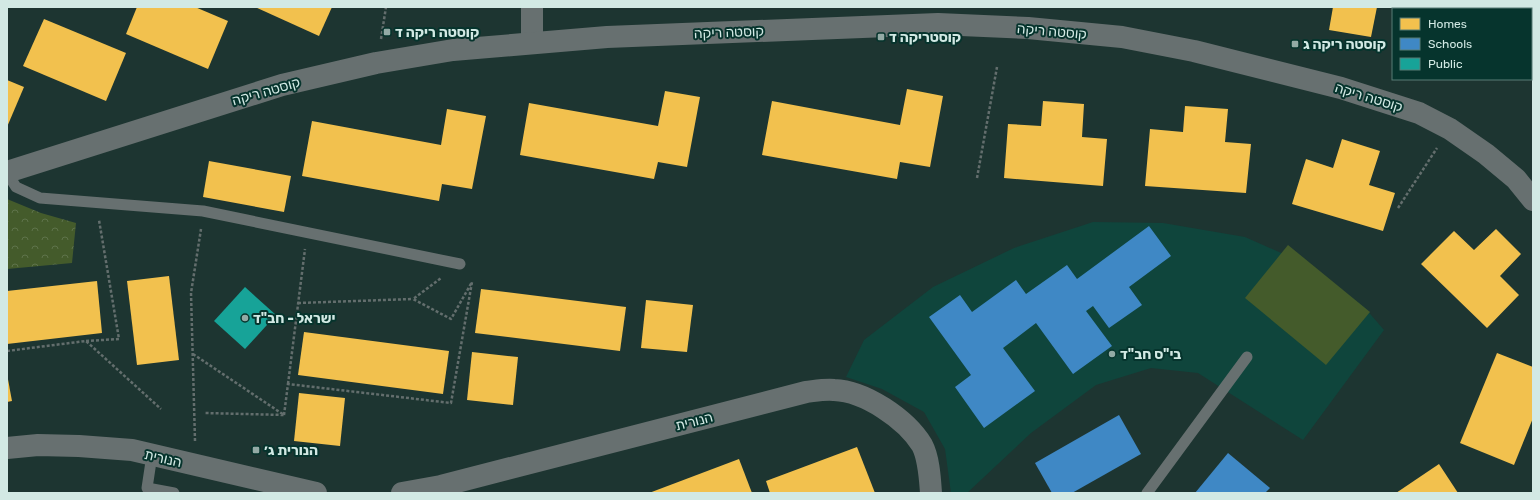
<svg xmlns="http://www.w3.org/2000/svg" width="1540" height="500" viewBox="0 0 1540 500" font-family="Rubik,'Noto Sans Hebrew',sans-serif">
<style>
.built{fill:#0f453c}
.park{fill:url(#park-crowns)}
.pitch{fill:#445b2b}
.homes{fill:#f2c14e}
.schools{fill:#3f88c5}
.public{fill:#17a398}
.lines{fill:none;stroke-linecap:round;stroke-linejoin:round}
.path{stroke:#636e6d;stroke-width:2.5;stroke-dasharray:3 2;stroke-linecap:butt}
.service{stroke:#677070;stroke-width:11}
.minor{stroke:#677070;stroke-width:22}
.tertiary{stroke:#677070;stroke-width:22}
.poi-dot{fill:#93aaa5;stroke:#06342d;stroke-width:1.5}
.labels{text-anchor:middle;stroke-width:4;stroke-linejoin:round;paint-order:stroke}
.street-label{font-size:14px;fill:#d2e9e4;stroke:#06342d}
.poi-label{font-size:14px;font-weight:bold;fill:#d2e9e4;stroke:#06342d;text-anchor:start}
</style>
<defs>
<pattern id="park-crowns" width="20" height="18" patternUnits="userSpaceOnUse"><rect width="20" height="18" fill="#445b2b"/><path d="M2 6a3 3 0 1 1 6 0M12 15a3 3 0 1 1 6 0" fill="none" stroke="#5e734a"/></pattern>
</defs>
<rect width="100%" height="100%" fill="#1d3531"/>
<polygon class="built" points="1093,222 1163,223 1245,237 1313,267 1365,308 1384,330 1303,440 1198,373 1151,368 1096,385 1031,433 967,493 951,493 945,449 924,412 882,389 846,377 864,340 933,287 1014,248"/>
<polygon class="park" points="7,199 41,213 76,223 72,263 7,269"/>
<polygon class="pitch" points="1288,245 1370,312 1326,365 1245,298"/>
<g class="homes">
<polygon points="137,7 195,7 228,21 208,69 126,34"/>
<polygon points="255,7 332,7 319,36"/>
<polygon points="1333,7 1377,7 1371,37 1329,30"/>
<polygon points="1491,7 1533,7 1533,56 1531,55 1531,9 1490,9"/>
<polygon points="44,19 126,53 106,101 23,66"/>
<polygon points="7,80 24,87 7,127"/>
<polygon points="907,89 943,96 930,167 900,162 897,179 762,155 772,101 900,125"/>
<polygon points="665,91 700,97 687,167 658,162 654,179 520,155 529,103 658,126"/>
<polygon points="1043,101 1084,104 1082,137 1107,139 1103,186 1004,178 1008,124 1041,126"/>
<polygon points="1185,106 1228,109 1225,142 1251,144 1246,193 1145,186 1150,129 1183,132"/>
<polygon points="447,109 486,116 472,189 442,184 439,201 302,176 312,121 441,145"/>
<polygon points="1342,139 1380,151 1369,185 1395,193 1383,231 1292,204 1306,159 1333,168"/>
<polygon points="209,161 291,176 284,212 203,197"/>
<polygon points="1496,229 1521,254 1500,276 1519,295 1487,328 1421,264 1454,231 1474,250"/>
<polygon points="169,276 179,360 137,365 127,281"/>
<polygon points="97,281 102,333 7,344 7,291"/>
<polygon points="481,289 626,307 620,351 475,333"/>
<polygon points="646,300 693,305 687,352 641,348"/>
<polygon points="304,332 449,351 443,394 298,375"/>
<polygon points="472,352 518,357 513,405 467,400"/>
<polygon points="1497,353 1533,367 1533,418 1514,465 1460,443"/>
<polygon points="7,374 12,401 7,402"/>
<polygon points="299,393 345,398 340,446 294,441"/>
<polygon points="857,447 875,493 770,493 766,481"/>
<polygon points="739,459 752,493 649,493"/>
<polygon points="1439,464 1458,493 1396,493"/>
</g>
<g class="schools">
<polygon points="1149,226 1171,256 1129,287 1142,305 1109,328 1093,306 1086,311 1112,346 1073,374 1036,323 1003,348 1035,391 984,428 955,387 971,375 929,317 960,295 972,312 1016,280 1026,294 1067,265 1077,279"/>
<polygon points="1119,415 1141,454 1072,493 1052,493 1035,463"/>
<polygon points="1228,453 1270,488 1265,493 1195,493"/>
</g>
<polygon class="public" points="245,287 276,315 245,349 214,321"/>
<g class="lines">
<g class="path">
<polyline points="381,39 386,7"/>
<polyline points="977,178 997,67"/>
<polyline points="1398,208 1437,148"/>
<polyline points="298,303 413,299"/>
<polyline points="86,341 119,339 99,220"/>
<polyline points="7,351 86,341 161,409"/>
<polyline points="193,354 284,415 205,413"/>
<polyline points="288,384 305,249"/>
<polyline points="284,415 288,384 451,403 472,282 451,319 413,299 441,278"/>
<polyline points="195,441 191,293 201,229"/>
</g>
<g class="service">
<polyline points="7,173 16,187 40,198 203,211 460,264"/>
<polyline points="152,455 147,488 174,493"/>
<polyline points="1147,493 1247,357"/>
</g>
<g class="minor">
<polyline points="532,43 532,7"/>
<polyline points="7,448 38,445 79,446 132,450 316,493"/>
<path d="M402,493L441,486L806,392C815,391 825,389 834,390C865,391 906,419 922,445C929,458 930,479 931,493"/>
</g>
<polyline class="tertiary" points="7,172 282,85 376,63 453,50 607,37 938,24 1028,28 1122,37 1194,51 1341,88 1419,113 1450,129 1486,154 1516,179 1533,200"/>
</g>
<g class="poi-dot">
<rect x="383" y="28" width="8" height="8" rx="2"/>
<rect x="877" y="33" width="8" height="8" rx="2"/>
<rect x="1291" y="40" width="8" height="8" rx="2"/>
<circle cx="245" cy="318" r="4"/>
<circle cx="1112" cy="354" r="4"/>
<rect x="252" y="446" width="8" height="8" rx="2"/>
</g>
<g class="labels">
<g class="street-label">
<text transform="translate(1052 31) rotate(5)" y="5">קוסטה ריקה</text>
<text transform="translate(729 32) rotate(-2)" y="5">קוסטה ריקה</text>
<text transform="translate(266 91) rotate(-16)" y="5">קוסטה ריקה</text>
<text transform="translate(1369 97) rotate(17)" y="5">קוסטה ריקה</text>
<text transform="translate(694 421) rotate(-14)" y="5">הנורית</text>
<text transform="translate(163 458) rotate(13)" y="5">הנורית</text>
</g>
<g class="poi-label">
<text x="395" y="37">קוסטה ריקה ד</text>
<text x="889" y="42">קוסטריקה ד</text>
<text x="1303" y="49">קוסטה ריקה ג</text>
<text x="253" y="323">ישראל - חב"ד</text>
<text x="1120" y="359">בי"ס חב"ד</text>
<text x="264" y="455">הנורית ג׳</text>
</g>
</g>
<rect width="1540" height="500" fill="none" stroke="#d2e9e4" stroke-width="16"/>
<rect x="1392" y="8" width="140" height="72" fill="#06342d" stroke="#587c76"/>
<rect x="1400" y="18" width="20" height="12" fill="#f2c14e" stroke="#587c76"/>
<text x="1428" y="28" font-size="12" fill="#d2e9e4">Homes</text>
<rect x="1400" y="38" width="20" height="12" fill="#3f88c5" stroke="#587c76"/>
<text x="1428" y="48" font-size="12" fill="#d2e9e4">Schools</text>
<rect x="1400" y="58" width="20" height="12" fill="#17a398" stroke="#587c76"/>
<text x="1428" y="68" font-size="12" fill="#d2e9e4">Public</text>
</svg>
